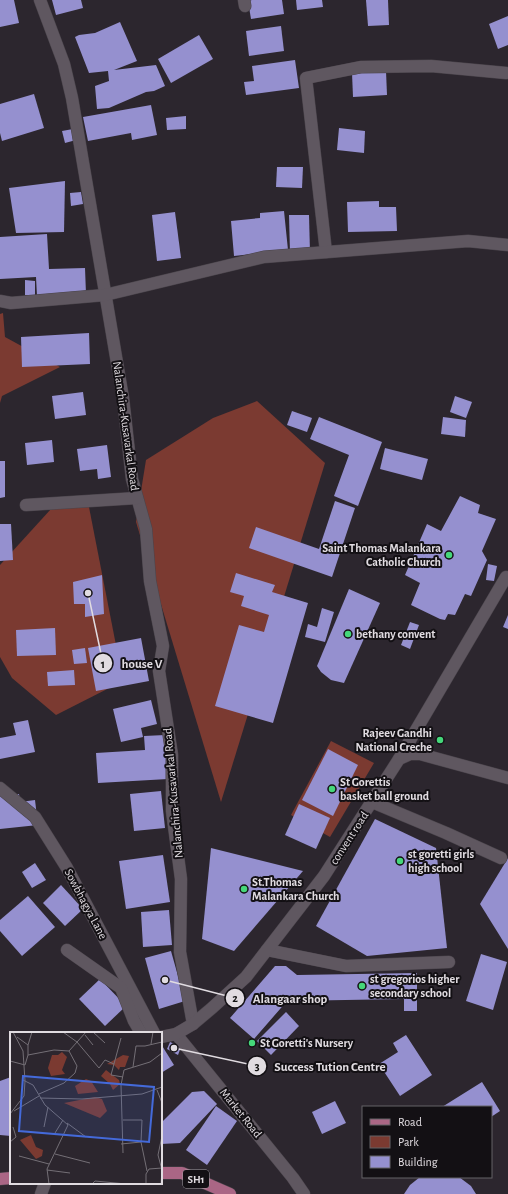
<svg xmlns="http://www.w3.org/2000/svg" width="508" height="1194" viewBox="0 0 508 1194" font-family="'Alegreya Sans',sans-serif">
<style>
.green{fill:#7b3a31}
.building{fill:#9590cf}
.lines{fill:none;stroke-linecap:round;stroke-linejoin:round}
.minor-casing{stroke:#4a444b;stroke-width:13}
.primary-casing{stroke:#4a444b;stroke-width:13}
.minor{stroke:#5f5760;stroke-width:12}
.primary{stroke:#aa6685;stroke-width:12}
.poi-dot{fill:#45d77a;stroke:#131014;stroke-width:1.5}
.labels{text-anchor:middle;stroke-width:4;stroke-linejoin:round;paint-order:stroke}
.shield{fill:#131014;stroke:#a39fa4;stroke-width:1}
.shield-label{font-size:11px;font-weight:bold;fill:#e1dce1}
.street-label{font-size:12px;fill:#e1dce1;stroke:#131014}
.poi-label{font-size:12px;font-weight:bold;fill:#e1dce1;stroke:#131014;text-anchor:start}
.inset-road{fill:none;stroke:#746f76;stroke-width:1}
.view{fill:#446ada;fill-opacity:0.15;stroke:#446ada;stroke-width:2}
.inset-edge{fill:none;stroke:#e1dce1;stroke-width:2}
.leader{fill:none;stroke:#e1dce1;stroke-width:1.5}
.callout-dot{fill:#e1dce1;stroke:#131014;stroke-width:1.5}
.mark-label{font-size:12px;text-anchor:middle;font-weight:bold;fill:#111}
.callout-label{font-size:13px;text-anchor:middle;font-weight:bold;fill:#e1dce1;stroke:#131014;stroke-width:4;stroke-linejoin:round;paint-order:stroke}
</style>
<rect width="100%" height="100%" fill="#2c262e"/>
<g class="green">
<polygon points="3,313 5,337 60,367 2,396 0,403 0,314"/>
<polygon points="257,401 325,463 221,802 136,522 146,460 213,418"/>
<polygon points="88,502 123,681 56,715 12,678 0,657 0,565 51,509"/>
<polygon points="331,741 374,763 330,837 291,815"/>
</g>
<g class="building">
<polygon points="0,0 14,0 19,23 0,27"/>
<polygon points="52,0 81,0 83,8 56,15"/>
<polygon points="252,0 282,0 284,14 251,19 248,1"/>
<polygon points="296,0 322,0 323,7 297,10"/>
<polygon points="366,0 388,0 389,25 368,26"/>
<polygon points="508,16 508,45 498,49 489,24"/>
<polygon points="120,22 137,61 114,70 156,65 165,86 154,91 146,92 109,108 97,109 95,86 109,81 108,71 89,73 75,37 79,35 95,33"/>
<polygon points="281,26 284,51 249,56 246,31"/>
<polygon points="199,35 213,59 171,83 158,59"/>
<polygon points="295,60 299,88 246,95 244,82 254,81 252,66"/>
<polygon points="386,71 387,95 353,97 352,73"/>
<polygon points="34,94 44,128 2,141 0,133 0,104"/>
<polygon points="151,105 157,135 132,140 131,133 88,141 83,117"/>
<polygon points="186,116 186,129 167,130 166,118"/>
<polygon points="339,128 365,131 364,153 337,150"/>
<polygon points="73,129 76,140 65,143 62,131"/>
<polygon points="277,167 303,167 302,188 276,187"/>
<polygon points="65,181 64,232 16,233 9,188"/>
<polygon points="81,192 83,204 71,206 70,193"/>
<polygon points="379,201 379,207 396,207 397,231 348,232 347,202"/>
<polygon points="284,211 288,250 234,256 231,221 260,218 260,213"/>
<polygon points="175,212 181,258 157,261 152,215"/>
<polygon points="289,215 309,215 310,253 290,253"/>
<polygon points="47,234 49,269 85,268 86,294 37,296 36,277 0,279 0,237"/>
<polygon points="25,280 35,281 35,295 25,295"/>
<polygon points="89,333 90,364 22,367 21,337"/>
<polygon points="83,392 86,415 55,419 52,396"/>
<polygon points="455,396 472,402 466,418 450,412"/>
<polygon points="292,411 312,418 307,432 287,425"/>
<polygon points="319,417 382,442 358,506 334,496 349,455 310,439"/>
<polygon points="443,417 466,420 465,437 441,434"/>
<polygon points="52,440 54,462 27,465 25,443"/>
<polygon points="107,445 111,477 98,479 97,469 80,471 77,449"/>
<polygon points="385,448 428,459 422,480 380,469"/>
<polygon points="0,461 5,461 5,497 0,498"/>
<polygon points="460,496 480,505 478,513 496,519 482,551 487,560 471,596 465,594 455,615 448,614 445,620 440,619 411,605 420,583 405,575 427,524 441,531"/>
<polygon points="335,501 355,508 332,577 249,548 256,527 319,549"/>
<polygon points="0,524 11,524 13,560 0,561"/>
<polygon points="488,564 497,566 494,581 486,580"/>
<polygon points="236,573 275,585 272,592 308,603 273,723 215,706 239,625 264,632 269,615 241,606 244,596 230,592"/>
<polygon points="102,575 104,614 85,617 85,604 74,604 73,582"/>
<polygon points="349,589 380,603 344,683 331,680 321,672 317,666"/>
<polygon points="322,608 334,612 325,642 305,637 308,624 317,627"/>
<polygon points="508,615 508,629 503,627"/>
<polygon points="410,622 419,625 410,649 401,645"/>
<polygon points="55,628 56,655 17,656 16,630"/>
<polygon points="141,638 149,681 96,691 88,648"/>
<polygon points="85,648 87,663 74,664 72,650"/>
<polygon points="74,670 75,685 48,686 47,672"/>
<polygon points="151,700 157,724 141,728 143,737 121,742 113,709"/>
<polygon points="28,720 35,752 0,759 0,738 16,735 13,723"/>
<polygon points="165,735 168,779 98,783 96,753 145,750 144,736"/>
<polygon points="328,749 358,765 333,816 302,800"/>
<polygon points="161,791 165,828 134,831 130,794"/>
<polygon points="19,794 20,802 35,800 38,825 0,829 0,796"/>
<polygon points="299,804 330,818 316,849 285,835"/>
<polygon points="375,819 436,848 447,948 367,956 316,926"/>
<polygon points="211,848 303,871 234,951 202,939"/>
<polygon points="163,855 170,902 126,909 119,861"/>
<polygon points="508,858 508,949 480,904"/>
<polygon points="35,863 46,880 32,888 22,872"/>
<polygon points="61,885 83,909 65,926 43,903"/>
<polygon points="28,896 55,927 22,956 0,931 0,920"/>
<polygon points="169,910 172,945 143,947 141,912"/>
<polygon points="171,951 185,1001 159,1009 145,958"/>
<polygon points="481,954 507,962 493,1010 466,1001"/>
<polygon points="275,966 286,966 297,975 417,973 417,1011 404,1011 404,999 287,1001 254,1039 230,1018"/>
<polygon points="100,979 126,1006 105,1026 79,999"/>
<polygon points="286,1012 299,1026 271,1055 257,1041"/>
<polygon points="406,1035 432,1075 400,1096 379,1064 398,1052 393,1043"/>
<polygon points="170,1042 181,1047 178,1055 167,1049"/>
<polygon points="161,1044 174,1065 161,1073"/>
<polygon points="11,1077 11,1136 0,1135 0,1081"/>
<polygon points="482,1082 500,1111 491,1117 491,1107 442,1107"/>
<polygon points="204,1091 217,1104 180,1143 161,1144 161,1123 192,1092"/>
<polygon points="335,1101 346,1123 322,1134 312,1112"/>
<polygon points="216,1106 237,1121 207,1165 186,1150"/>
<polygon points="420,1177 459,1177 471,1186 476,1194 404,1194 410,1185"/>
</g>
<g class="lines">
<defs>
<g id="minor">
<polyline points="40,0 64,64 72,98 123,398 132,479 146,529 150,581 163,646 159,671 172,755 172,811 181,879 180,952 193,1024"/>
<polyline points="244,0 245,6"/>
<polyline points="326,252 306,78 361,67 431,66 506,73"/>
<polyline points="0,301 11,303 105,295 264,257 468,241 508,245"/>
<polyline points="26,505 137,498"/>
<polyline points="399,759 506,577"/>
<polyline points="0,788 35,817 67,868 154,1033"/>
<polyline points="372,802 446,833 501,858"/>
<polyline points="67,950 121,988 134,1021 141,1033"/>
<polyline points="267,950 346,966 449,962"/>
<polyline points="176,1034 293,1178 304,1194"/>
<polyline points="161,1037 176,1034 193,1024 212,1008 246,977 324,876 399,759 410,754 420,754 508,778"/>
<polyline points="41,1194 45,1183"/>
</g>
<g id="primary">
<polyline points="161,1173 182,1173 230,1194"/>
<polyline points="0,1179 11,1178"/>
</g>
</defs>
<use href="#minor" class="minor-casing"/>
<use href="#primary" class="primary-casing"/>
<use href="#minor" class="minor"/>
<use href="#primary" class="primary"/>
</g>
<g class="poi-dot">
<circle cx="449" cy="555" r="4"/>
<circle cx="348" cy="634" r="4"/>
<circle cx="440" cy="740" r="4"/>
<circle cx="332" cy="789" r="4"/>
<circle cx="400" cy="861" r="4"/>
<circle cx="244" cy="889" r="4"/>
<circle cx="362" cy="986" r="4"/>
<circle cx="252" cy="1043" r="4"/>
</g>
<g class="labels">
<rect class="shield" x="183" y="1170" width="26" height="18" rx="3"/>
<g class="shield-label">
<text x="196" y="1183">SH1</text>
</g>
<g class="street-label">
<text transform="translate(126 426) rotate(82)" y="4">Nalanchira-Kusavarkal Road</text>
<text transform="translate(173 793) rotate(-95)" y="4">Nalanchira-Kusavarkal Road</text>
<text transform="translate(349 838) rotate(-57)" y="4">convent road</text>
<text transform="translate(86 904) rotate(62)" y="4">Sowbhagya Lane</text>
<text transform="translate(241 1113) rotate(51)" y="4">Market Road</text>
</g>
<g class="poi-label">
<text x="441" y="552" text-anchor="end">Saint Thomas Malankara<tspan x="441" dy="14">Catholic Church</tspan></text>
<text x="356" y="638">bethany convent</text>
<text x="432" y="737" text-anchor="end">Rajeev Gandhi<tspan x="432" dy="14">National Creche</tspan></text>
<text x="340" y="786">St Gorettis<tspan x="340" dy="14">basket ball ground</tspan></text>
<text x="408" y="858">st goretti girls<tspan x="408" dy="14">high school</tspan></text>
<text x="252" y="886">St.Thomas<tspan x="252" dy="14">Malankara Church</tspan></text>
<text x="370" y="983">st gregorios higher<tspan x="370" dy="14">secondary school</tspan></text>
<text x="260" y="1047">St Goretti's Nursery</text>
</g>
</g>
<g transform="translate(10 1032)">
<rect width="152" height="152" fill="#2c262e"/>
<path d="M52,20L57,25L52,38L55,42L41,44L38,36L42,23H48ZM113,23L119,24L115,35H110L109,38L104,33L97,32ZM96,38L109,48L110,52L103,58L100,52L91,44ZM76,47L81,49L88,60L68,62L65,54ZM85,65L92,67L97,79L90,86L54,71ZM21,103L26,115L33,118L32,124L26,127L10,108Z" fill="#7b3a31"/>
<path class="inset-road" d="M53,0L67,10L89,36L95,28L104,32M83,0L95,11M75,3L83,13M111,6L101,43L113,45M141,12L143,0M18,13L22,0M18,23L44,18L59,19L76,0M0,29L15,33L18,23V13L7,5M123,35L126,14H135L152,10M13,48L23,53L35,73L58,93L37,137L39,152M147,58L152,71M29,62L54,51L65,41L67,34L59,19M30,66L72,67L132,62L152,55M4,79L29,64M0,82L14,64L15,49L13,19L3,0M113,88H132L131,110M57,91L76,105M34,95L38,75M45,101L53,88M152,104L148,123L152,138M0,110L6,105L3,95M111,112L131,110L137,139M113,121L111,53L114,38L140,30L152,21M45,122L80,131M9,124L39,132M37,138L60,141M47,152H70M82,152L85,149L116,152M136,152V142L139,137L152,136M151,152L152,139"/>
<path class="view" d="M13,44L144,55L139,110L9,99Z"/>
<rect width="152" height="152" class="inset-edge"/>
</g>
<path class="leader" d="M88 593L103 663M165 980L235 998M174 1048L257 1066"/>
<g class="callout-dot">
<circle cx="88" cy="593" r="4"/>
<circle cx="165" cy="980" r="4"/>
<circle cx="174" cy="1048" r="4"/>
<circle cx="103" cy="663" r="10"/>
<circle cx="235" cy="998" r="10"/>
<circle cx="257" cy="1066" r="10"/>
</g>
<g class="mark-label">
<text x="103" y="668">1</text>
<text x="235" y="1002">2</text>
<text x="257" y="1070">3</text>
</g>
<g class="callout-label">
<text x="142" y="668">house V</text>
<text x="290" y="1003">Alangaar shop</text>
<text x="330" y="1071">Success Tution Centre</text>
</g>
<rect x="362" y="1106" width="130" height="72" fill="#131014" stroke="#656266"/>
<rect x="370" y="1119" width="20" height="6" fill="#aa6685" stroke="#656266"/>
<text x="398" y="1126" font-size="12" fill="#e1dce1">Road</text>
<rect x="370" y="1136" width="20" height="12" fill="#7b3a31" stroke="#656266"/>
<text x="398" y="1146" font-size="12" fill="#e1dce1">Park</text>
<rect x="370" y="1156" width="20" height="12" fill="#9590cf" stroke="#656266"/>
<text x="398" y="1166" font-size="12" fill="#e1dce1">Building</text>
</svg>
